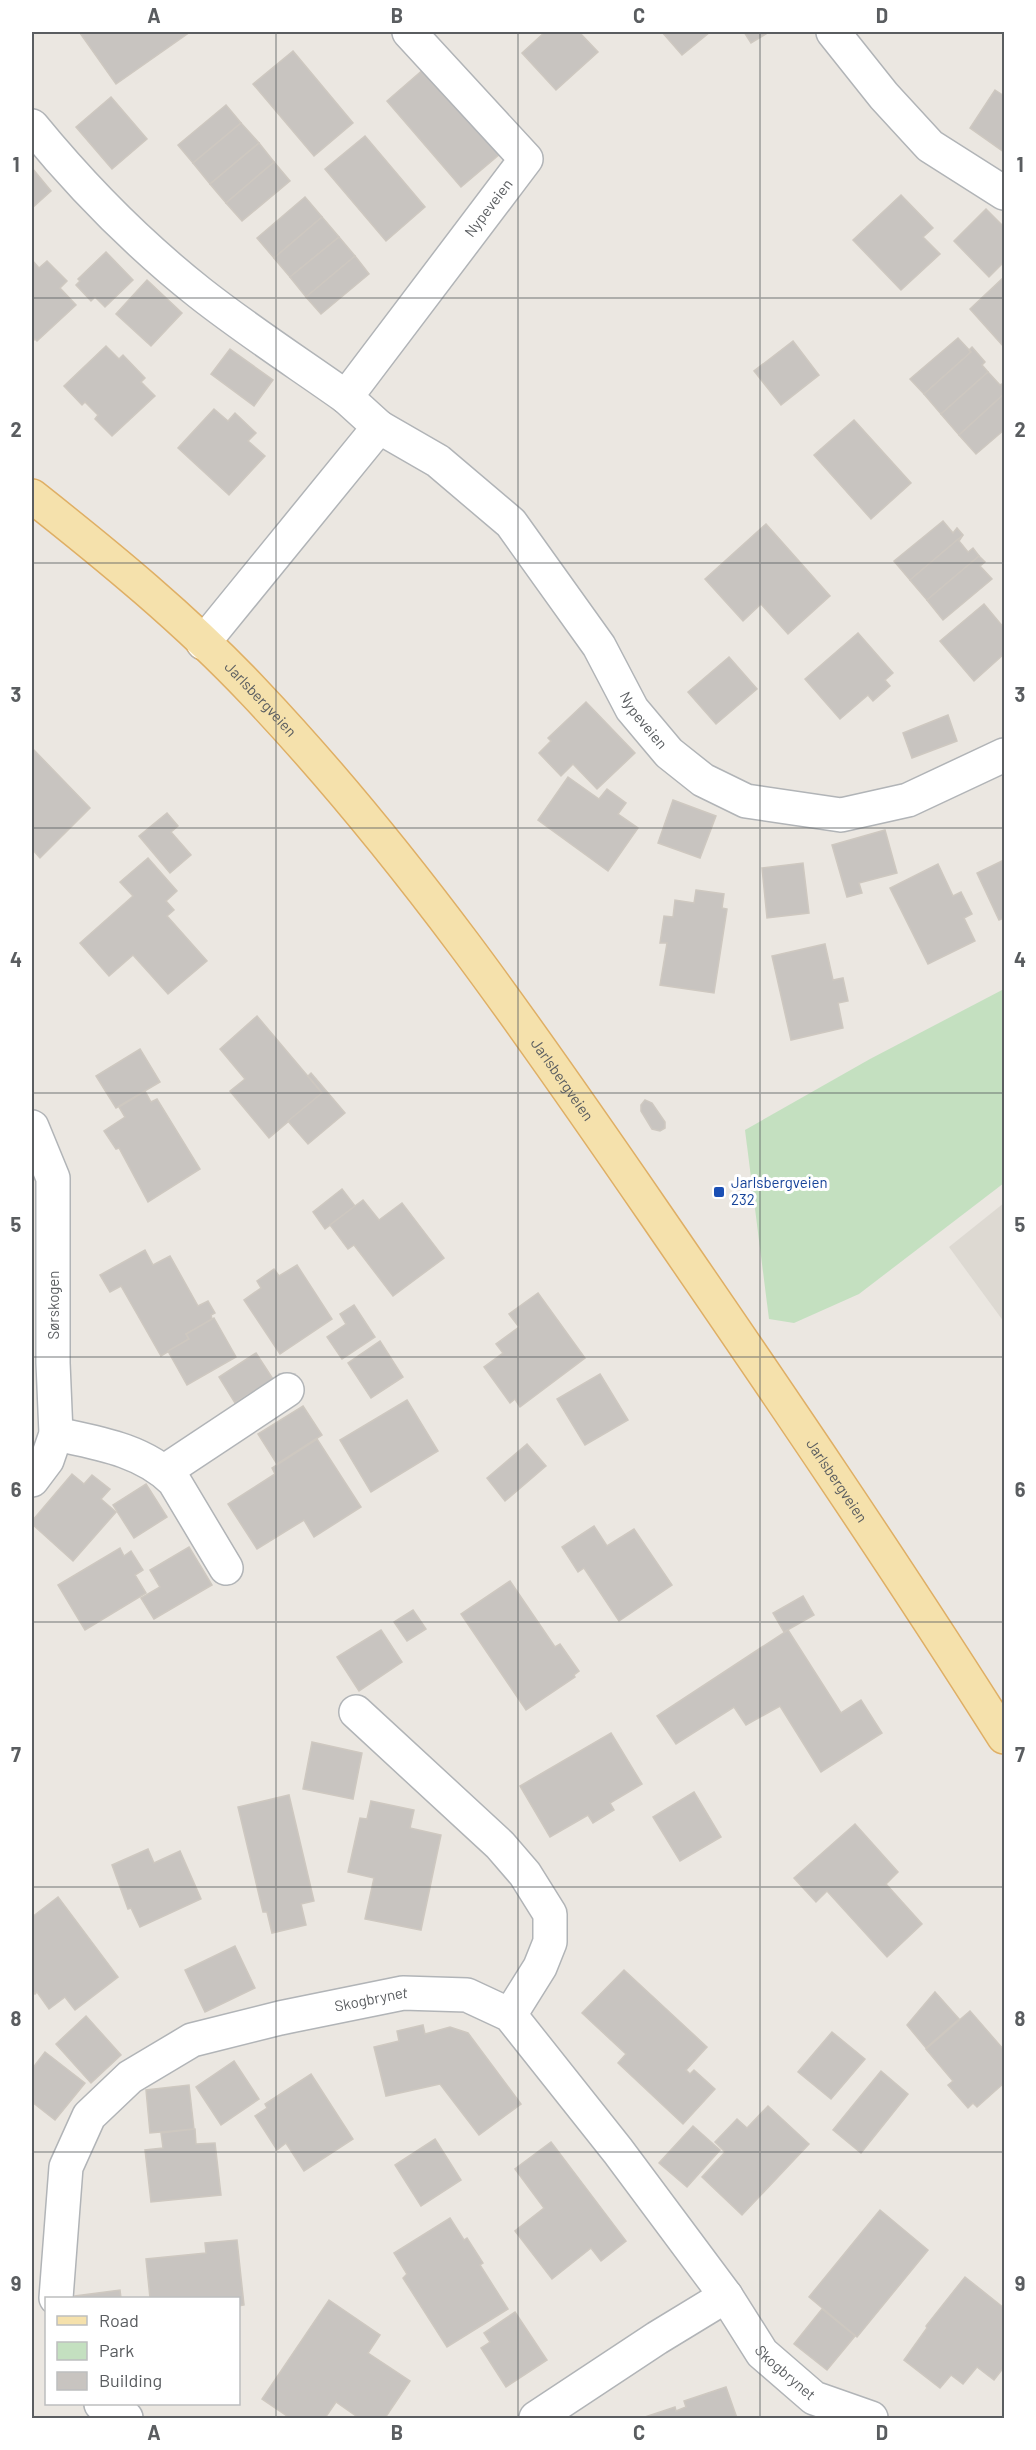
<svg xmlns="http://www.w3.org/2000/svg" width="1036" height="2450" viewBox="0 0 1036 2450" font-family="Barlow,sans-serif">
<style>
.education{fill:#ddd9d2}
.green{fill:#c4e0c0}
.building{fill:#c8c4c0;stroke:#cec8c0;stroke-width:1.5}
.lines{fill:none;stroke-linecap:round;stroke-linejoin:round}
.minor-casing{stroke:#b1b4b7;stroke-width:36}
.major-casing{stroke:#dfaf65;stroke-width:36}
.minor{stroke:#fff;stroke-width:33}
.major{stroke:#f5e1ac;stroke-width:33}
.grid{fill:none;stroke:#5a5d60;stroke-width:1.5;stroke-opacity:0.55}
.transit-dot{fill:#1a4fb4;stroke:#fff;stroke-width:2}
.labels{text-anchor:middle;stroke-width:6;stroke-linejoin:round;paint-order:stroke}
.street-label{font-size:15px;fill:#5a5d60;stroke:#fff}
.transit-label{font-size:15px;fill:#164399;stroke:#fff;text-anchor:start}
.neatline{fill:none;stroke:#5a5d60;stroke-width:2}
.grid-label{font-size:20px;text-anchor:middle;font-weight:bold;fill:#5a5d60}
</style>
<rect width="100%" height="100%" fill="#ebe7e1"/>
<polygon class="education" points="1004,1203 1004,1322 949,1247"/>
<polygon class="green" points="1004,989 1004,1183 859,1294 794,1323 769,1319 745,1130 870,1059"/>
<g class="building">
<polygon points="82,32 190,32 116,84 80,33"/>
<polygon points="545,32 579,32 598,52 556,90 522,53"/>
<polygon points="662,32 710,32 682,55"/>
<polygon points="744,32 769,32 751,43"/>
<polygon points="293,51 353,123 314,156 253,84"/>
<polygon points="425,68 500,154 461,187 387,101"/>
<polygon points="995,90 1004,96 1004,152 970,128"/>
<polygon points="111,97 147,139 112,169 76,127"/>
<polygon points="226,105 241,123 193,163 178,145"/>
<polygon points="241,123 259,143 210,184 193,163"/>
<polygon points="365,136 425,207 386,241 325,169"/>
<polygon points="259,143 274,162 226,203 210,184"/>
<polygon points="274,162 290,181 242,221 226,203"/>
<polygon points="32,168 51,191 32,208"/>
<polygon points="901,195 933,228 923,237 940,254 901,290 853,240"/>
<polygon points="305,197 322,217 274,258 257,238"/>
<polygon points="986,209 1004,227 1004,262 989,277 954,241"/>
<polygon points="322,217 339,237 290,277 274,258"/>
<polygon points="339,237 355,256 306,297 290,277"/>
<polygon points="106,252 133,280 105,307 95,297 91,301 76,285 80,281 78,279"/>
<polygon points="355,256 369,274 321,314 306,297"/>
<polygon points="32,260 39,268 47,261 67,281 60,288 76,305 37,341 35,339 32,342"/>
<polygon points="1004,277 1004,347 970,309"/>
<polygon points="147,280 182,313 151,346 116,314"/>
<polygon points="958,338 971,352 924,394 910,379"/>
<polygon points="793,341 819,375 781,405 754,371"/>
<polygon points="106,346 119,359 123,355 145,378 141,382 155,396 112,436 95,419 98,415 85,402 82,405 64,386"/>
<polygon points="972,347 985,362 982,365 988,372 941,414 924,394 971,352 969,350"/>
<polygon points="230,349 273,380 254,406 211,374"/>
<polygon points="988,372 1000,385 1004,383 1004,394 959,435 941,414"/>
<polygon points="1004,394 1004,430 976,454 959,435"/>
<polygon points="214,409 228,421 235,413 256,433 248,441 265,456 229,495 178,448"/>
<polygon points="854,420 911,483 871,519 814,455"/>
<polygon points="943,521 953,533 957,528 963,535 910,580 894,561"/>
<polygon points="766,524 830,596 788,634 761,604 743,621 705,579"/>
<polygon points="963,535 959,541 968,552 973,548 979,556 927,600 910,580"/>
<polygon points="979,556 985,562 980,566 992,579 943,620 927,600"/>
<polygon points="984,604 1004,628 1004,654 974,681 940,641"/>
<polygon points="858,633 893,673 885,680 890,686 873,701 868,695 840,719 805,679"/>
<polygon points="729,657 757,689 716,724 688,692"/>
<polygon points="586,702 635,753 597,789 573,764 561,776 539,753 551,741 548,738"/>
<polygon points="948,715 957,741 912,758 903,733"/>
<polygon points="32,748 90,808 40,858 32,849"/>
<polygon points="568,777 599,799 607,789 626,803 618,814 638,828 608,871 538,820"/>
<polygon points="673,800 716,816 700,858 658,843"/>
<polygon points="167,813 178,826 171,832 191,855 170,873 139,836"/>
<polygon points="885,830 897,873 859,883 862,893 847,897 832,845"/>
<polygon points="148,858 177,891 166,901 174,910 167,916 207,961 168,994 133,955 109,976 80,943 133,896 120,882"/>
<polygon points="1004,860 1004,918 999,920 977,873"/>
<polygon points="803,863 809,913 767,918 762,868"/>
<polygon points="938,864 953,896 961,892 972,914 964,918 975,941 928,964 890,888"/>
<polygon points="696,890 724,894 722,908 727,909 714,993 660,985 667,943 660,943 664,916 673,917 675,900 694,903"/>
<polygon points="825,944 833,980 843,978 848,1001 838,1003 843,1028 791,1040 772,956"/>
<polygon points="257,1016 322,1093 269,1138 230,1091 245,1079 220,1049"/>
<polygon points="140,1049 160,1082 116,1108 96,1076"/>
<polygon points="311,1073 345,1113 308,1144 288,1121 322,1093 308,1076"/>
<polygon points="145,1091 151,1102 157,1099 200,1169 148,1202 119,1148 116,1149 104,1131 125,1117 119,1107"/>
<polygon points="645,1100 652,1103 665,1122 665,1128 660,1131 652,1129 641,1111 641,1105"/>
<polygon points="342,1189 355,1206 325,1229 313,1212"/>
<polygon points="363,1200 379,1220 402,1203 444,1258 393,1296 354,1245 348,1249 330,1225"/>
<polygon points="145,1250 153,1265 170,1256 198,1306 208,1301 215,1313 211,1315 212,1319 186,1334 189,1339 161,1356 121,1286 110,1292 100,1275"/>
<polygon points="297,1265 332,1319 280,1354 244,1300 261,1288 257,1281 274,1269 279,1276"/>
<polygon points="538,1293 585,1358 520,1407 515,1399 510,1403 484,1367 503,1353 496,1344 519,1327 509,1314"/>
<polygon points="354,1305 375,1337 342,1359 327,1337 346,1324 340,1314"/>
<polygon points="214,1318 236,1357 187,1385 168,1351 189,1339 186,1334"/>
<polygon points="380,1341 403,1377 371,1398 348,1363"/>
<polygon points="256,1353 273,1379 235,1403 219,1377"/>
<polygon points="600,1374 628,1420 585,1445 557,1399"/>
<polygon points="407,1400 438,1451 371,1492 340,1440"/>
<polygon points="303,1406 322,1435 277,1464 258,1434"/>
<polygon points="317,1439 361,1507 314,1537 304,1520 257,1549 228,1504 275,1474 272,1468"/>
<polygon points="527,1444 546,1466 505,1501 487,1478"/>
<polygon points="72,1474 84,1484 92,1475 110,1489 101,1499 116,1512 73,1561 32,1524 32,1521"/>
<polygon points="146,1484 167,1517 134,1538 113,1505"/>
<polygon points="594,1526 607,1546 634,1529 672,1585 619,1621 584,1568 578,1572 562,1547"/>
<polygon points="189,1547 212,1585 154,1619 141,1598 160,1587 150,1570"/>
<polygon points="120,1548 124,1556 131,1551 143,1570 135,1575 146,1593 85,1630 58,1585"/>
<polygon points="510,1581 555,1647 560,1644 579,1671 574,1675 575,1677 526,1710 461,1614"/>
<polygon points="803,1596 814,1615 784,1632 773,1613"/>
<polygon points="413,1610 426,1629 407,1641 394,1622"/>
<polygon points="381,1630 402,1662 359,1691 337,1657"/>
<polygon points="788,1630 841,1713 861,1700 882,1733 821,1772 780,1706 746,1725 734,1707 676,1744 657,1716"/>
<polygon points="611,1733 642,1784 610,1803 614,1810 593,1823 588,1815 550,1837 520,1786"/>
<polygon points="312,1742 362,1753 353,1799 303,1789"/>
<polygon points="694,1792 721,1837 680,1861 653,1817"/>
<polygon points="289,1795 314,1901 301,1904 306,1925 272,1933 267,1912 263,1912 238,1807"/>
<polygon points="371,1801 414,1810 410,1828 441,1835 421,1930 365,1919 374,1878 348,1872 360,1818 367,1819"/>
<polygon points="855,1824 898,1872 886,1884 922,1924 887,1957 827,1891 816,1902 794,1878"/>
<polygon points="148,1849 154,1863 180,1851 201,1899 140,1927 131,1908 128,1909 112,1865"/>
<polygon points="58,1897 118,1977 75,2010 65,1997 49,2009 37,1992 35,1994 32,1990 32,1917"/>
<polygon points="235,1946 255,1988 205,2012 185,1970"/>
<polygon points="624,1970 707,2047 686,2070 690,2074 694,2070 715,2089 683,2124 618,2063 626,2054 582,2013"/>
<polygon points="935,1992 959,2019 926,2048 907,2025"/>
<polygon points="970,2011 1004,2050 1004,2083 977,2107 973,2103 968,2108 948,2085 953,2081 926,2049"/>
<polygon points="86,2016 121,2055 91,2083 56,2044"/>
<polygon points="423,2025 425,2034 450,2027 468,2033 521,2104 479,2135 440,2084 386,2096 374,2047 399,2041 397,2031"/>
<polygon points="832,2032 865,2059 831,2099 798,2072"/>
<polygon points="45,2052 85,2083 55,2120 32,2102 32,2069"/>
<polygon points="234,2061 259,2099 221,2125 196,2087"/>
<polygon points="881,2071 908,2094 861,2153 833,2130"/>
<polygon points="311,2074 353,2139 304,2171 286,2143 277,2150 255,2116 267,2108 265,2104"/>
<polygon points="189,2085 194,2129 150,2133 146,2090"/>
<polygon points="768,2106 809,2144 742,2215 702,2177 725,2152 715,2142 737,2119 747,2128"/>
<polygon points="693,2126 720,2150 687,2187 659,2163"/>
<polygon points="195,2129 196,2144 215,2143 221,2195 151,2202 145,2150 163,2148 161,2133"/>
<polygon points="435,2139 461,2180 421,2206 395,2165"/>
<polygon points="551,2142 626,2241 601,2261 591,2248 552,2279 515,2231 544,2208 515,2169"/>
<polygon points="880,2210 928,2250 857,2337 809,2297"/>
<polygon points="450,2218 464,2240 467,2238 483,2263 480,2265 508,2309 447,2347 403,2278 407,2274 394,2253"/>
<polygon points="237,2240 244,2305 238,2306 238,2298 150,2298 146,2259 206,2253 205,2243"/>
<polygon points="965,2277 1004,2308 1004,2367 994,2380 977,2367 963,2384 951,2375 940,2388 904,2360 927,2328 926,2326"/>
<polygon points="120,2290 121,2298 75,2298 75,2296"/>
<polygon points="329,2300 380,2335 368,2353 410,2381 385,2418 359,2418 336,2402 325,2418 290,2418 262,2399"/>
<polygon points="822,2309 855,2336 827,2370 794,2344"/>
<polygon points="515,2312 547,2360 506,2387 481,2348 490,2342 484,2333"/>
<polygon points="726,2387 737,2418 642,2418 675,2407 676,2411 686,2407 684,2401"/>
</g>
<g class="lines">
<defs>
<g id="minor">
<polyline points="833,32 884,96 930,146 1004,193"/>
<path d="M32,126C82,187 138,244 200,293C247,330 298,363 346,397"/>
<path id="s1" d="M379,427L438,461L511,523L599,646L632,709L669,753L703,780L746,801L841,815L908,800L1004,755"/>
<path id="s2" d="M203,643L379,427L346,397L526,159L409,32"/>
<polyline points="32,1127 53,1178 53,1363 56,1434 47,1460 32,1480"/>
<path d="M56,1434C98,1443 143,1450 174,1481L226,1568"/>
<polyline points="165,1471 287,1390"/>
<polyline points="356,1712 500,1845 525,1874 550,1914 550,1942 540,1967 510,2015"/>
<path id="s3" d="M56,2298L66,2167L89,2116L130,2077L192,2040L280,2018L403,1993L467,1995L510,2015L618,2151L726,2296L762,2353L814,2398L871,2418"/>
<polyline points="101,2404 126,2418"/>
<polyline points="536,2418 657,2338 726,2296"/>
</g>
<g id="major">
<path id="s4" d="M32,496C108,556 186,620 253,691C405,851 530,1032 655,1214C774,1387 892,1560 1004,1737"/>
</g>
</defs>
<use href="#minor" class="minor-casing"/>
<use href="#major" class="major-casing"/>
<use href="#minor" class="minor"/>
<use href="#major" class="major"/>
</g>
<path class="grid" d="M276,32V2418M518,32V2418M760,32V2418M32,298H1004M32,563H1004M32,828H1004M32,1093H1004M32,1357H1004M32,1622H1004M32,1887H1004M32,2152H1004"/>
<rect class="transit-dot" x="713" y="1186" width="12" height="12" rx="3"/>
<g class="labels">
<g class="street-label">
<text dy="5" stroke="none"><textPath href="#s2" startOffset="560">Nypeveien</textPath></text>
<text dy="5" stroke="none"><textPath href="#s4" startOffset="306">Jarlsbergveien</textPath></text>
<text dy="5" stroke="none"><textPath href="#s1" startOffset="402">Nypeveien</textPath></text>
<text dy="5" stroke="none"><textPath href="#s4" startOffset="792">Jarlsbergveien</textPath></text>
<text transform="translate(54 1305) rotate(-90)" y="5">Sørskogen</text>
<text dy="5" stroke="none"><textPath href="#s4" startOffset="1278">Jarlsbergveien</textPath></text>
<text dy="5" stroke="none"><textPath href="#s3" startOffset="500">Skogbrynet</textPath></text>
<text dy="5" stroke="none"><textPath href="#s3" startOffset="1096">Skogbrynet</textPath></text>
</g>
<g class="transit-label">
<text x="731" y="1188">Jarlsbergveien<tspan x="731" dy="17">232</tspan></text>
</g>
</g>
<rect width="1036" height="2450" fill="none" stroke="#ffffff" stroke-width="66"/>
<rect x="45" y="2297" width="195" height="108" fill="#ffffff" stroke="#bdbebf" stroke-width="1.5"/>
<rect x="57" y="2316" width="30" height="9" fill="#f5e1ac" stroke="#bdbebf" stroke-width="1.5"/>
<text x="99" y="2327" font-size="18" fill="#5a5d60">Road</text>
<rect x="57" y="2342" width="30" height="18" fill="#c4e0c0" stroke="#bdbebf" stroke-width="1.5"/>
<text x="99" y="2357" font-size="18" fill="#5a5d60">Park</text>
<rect x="57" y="2372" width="30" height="18" fill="#c8c4c0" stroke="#bdbebf" stroke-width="1.5"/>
<text x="99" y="2387" font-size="18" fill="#5a5d60">Building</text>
<rect x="33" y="33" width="970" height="2384" class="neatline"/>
<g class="grid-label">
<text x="154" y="23">A</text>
<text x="397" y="23">B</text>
<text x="639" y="23">C</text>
<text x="882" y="23">D</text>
<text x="16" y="172">1</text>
<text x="1020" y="172">1</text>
<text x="16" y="437">2</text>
<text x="1020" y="437">2</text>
<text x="16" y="702">3</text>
<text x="1020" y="702">3</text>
<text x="16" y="967">4</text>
<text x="1020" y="967">4</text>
<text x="16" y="1232">5</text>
<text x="1020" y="1232">5</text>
<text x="16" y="1497">6</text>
<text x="1020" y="1497">6</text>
<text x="16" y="1762">7</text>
<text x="1020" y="1762">7</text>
<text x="16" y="2026">8</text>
<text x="1020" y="2026">8</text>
<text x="16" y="2291">9</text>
<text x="1020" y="2291">9</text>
<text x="154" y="2440">A</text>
<text x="397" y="2440">B</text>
<text x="639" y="2440">C</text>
<text x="882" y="2440">D</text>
</g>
</svg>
